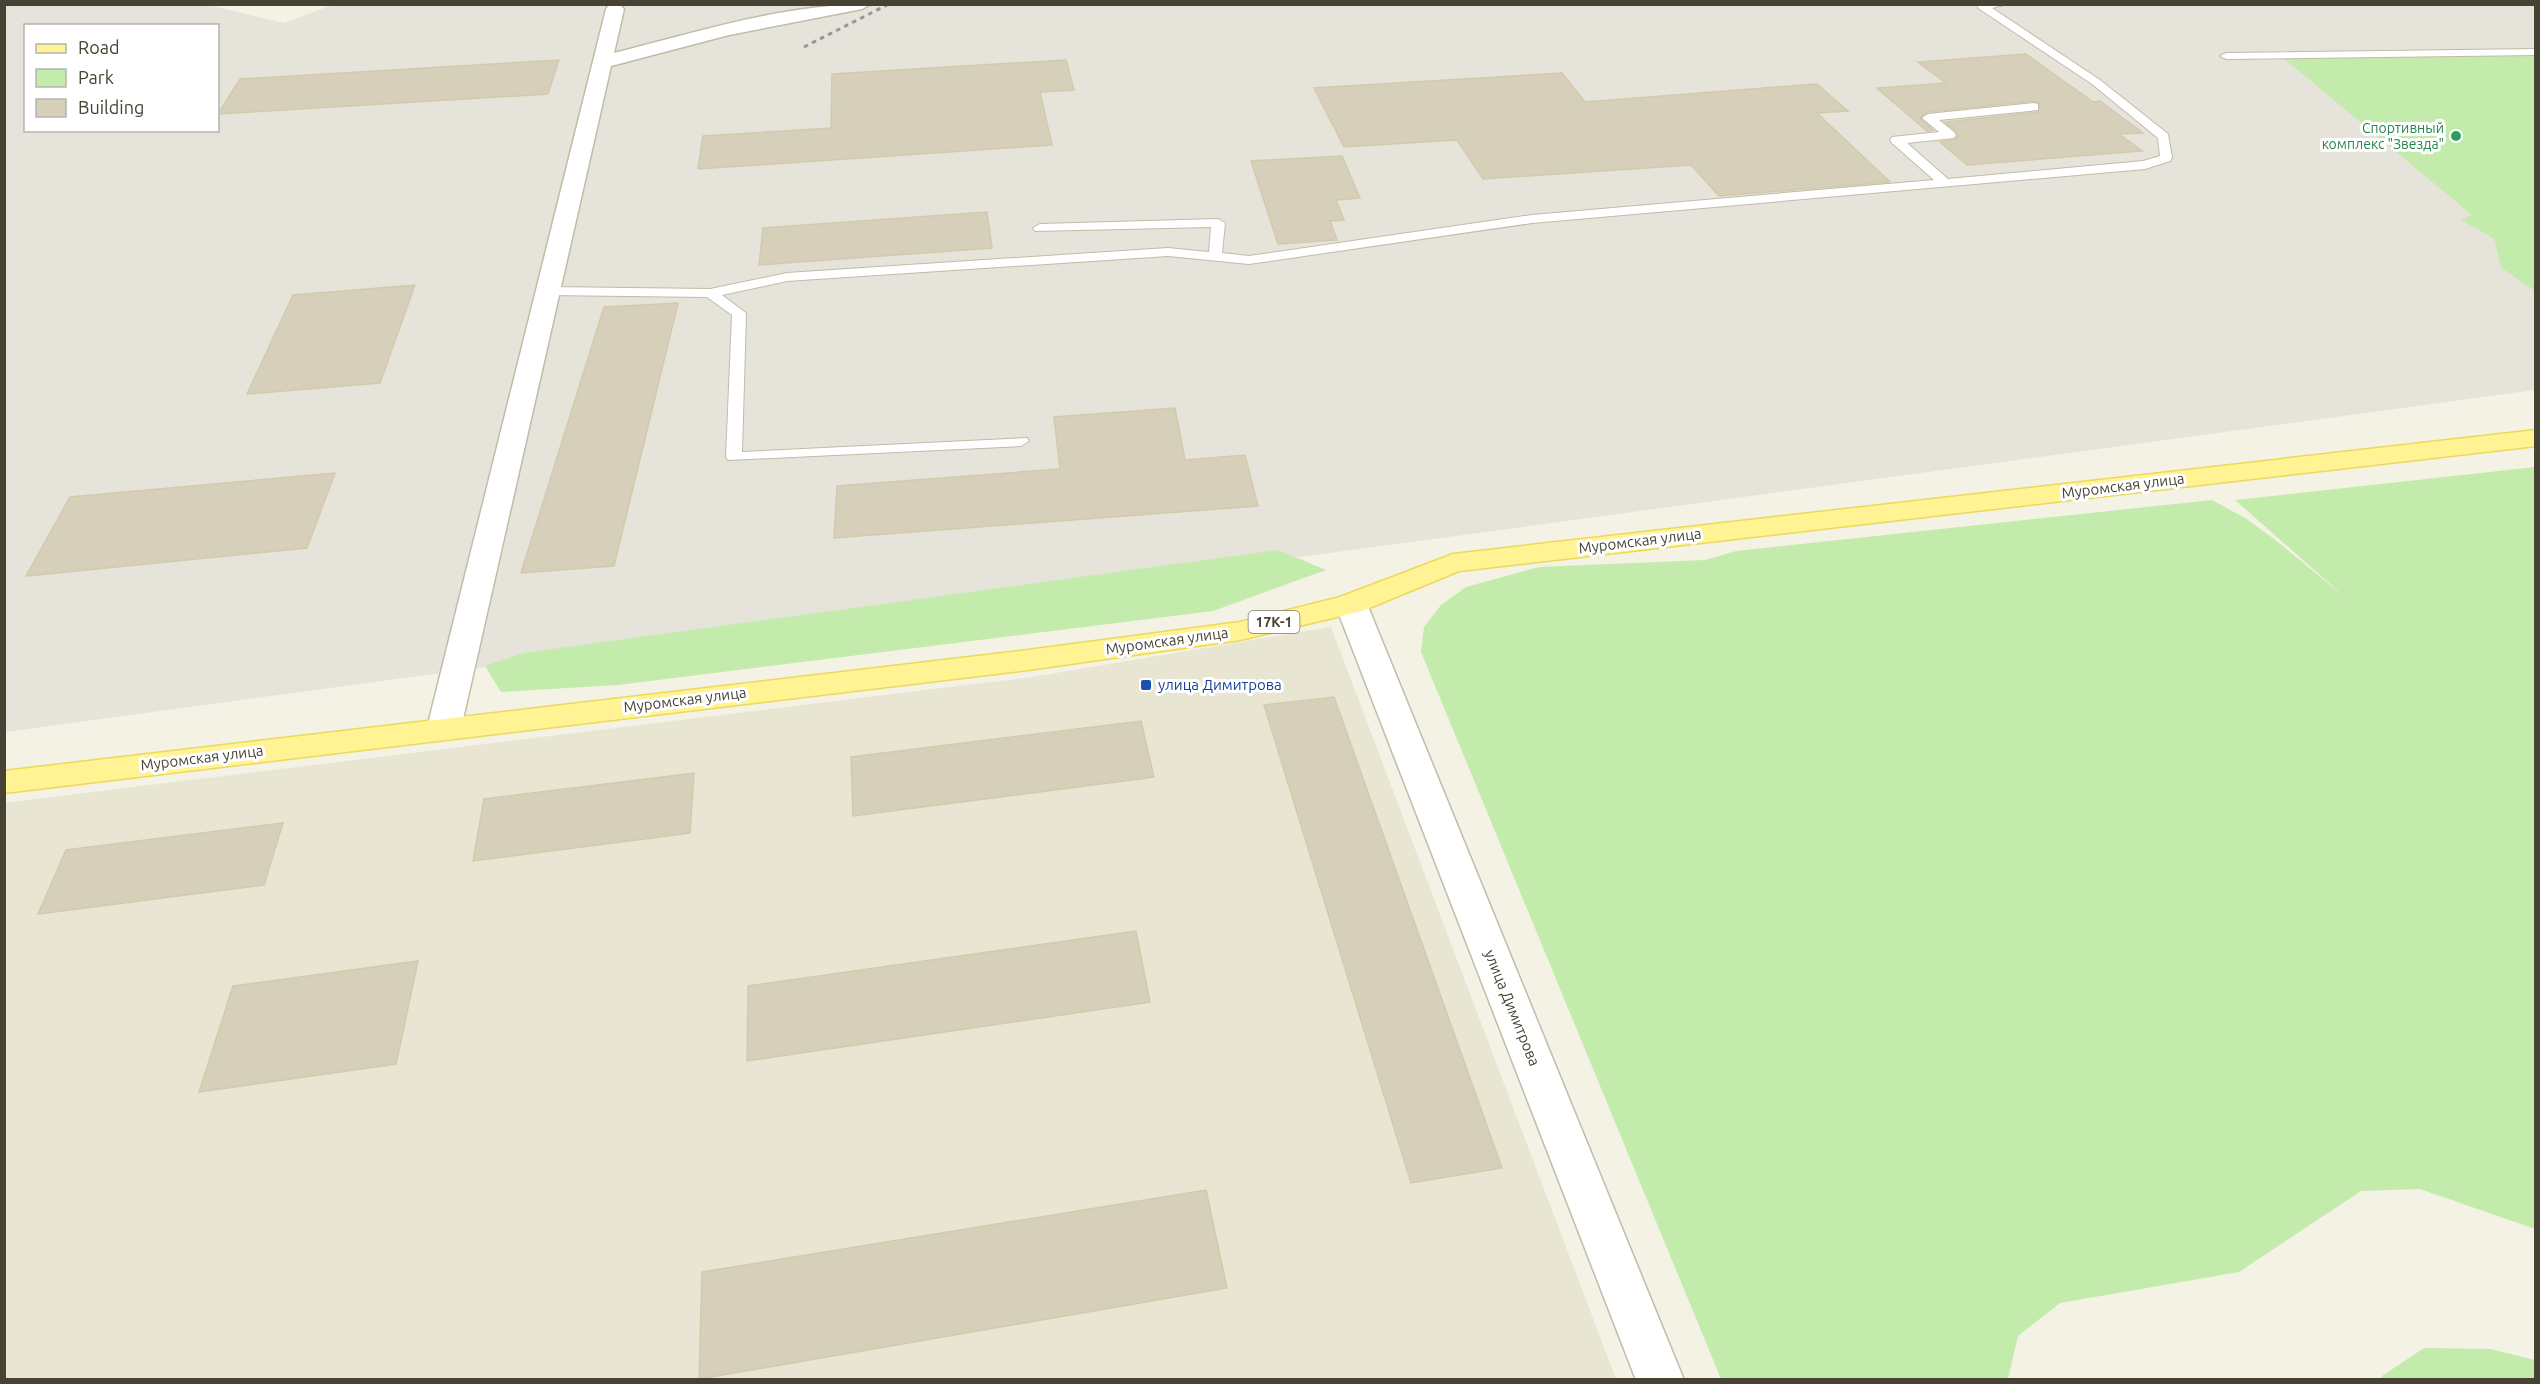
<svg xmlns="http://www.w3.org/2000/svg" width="2540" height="1384" viewBox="0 0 2540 1384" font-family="Ubuntu,sans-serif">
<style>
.residential{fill:#e8e5d3}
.industrial{fill:#e6e3da;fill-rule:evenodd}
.green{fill:#c3ebab}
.building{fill:#d6d0ba;stroke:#d2caad;stroke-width:1.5}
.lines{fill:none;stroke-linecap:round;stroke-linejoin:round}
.lane-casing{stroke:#c0bca7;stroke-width:2}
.street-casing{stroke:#c0bca7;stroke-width:3}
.primary-casing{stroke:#ecd95b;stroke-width:3}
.lane{fill:#fff;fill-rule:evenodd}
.street{fill:#fff;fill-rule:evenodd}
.primary{fill:#fff393;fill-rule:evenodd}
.rail{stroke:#969696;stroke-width:3;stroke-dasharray:4.5 4.5;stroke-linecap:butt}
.leisure-dot{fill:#2e9e5b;stroke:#fff;stroke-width:2}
.transit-dot{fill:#1a4fb4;stroke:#fff;stroke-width:2}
.labels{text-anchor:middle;stroke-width:6;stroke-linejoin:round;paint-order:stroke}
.far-leisure-label{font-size:14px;fill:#27864d;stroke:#fff;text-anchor:end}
.shield{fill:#fff;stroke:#7e7b71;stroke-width:1.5}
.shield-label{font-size:14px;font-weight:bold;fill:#474334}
.street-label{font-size:15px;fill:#474334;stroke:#fff}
.transit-label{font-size:15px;fill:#164399;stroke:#fff;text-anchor:start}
</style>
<rect width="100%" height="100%" fill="#f4f2e5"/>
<polygon class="residential" points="1331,627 1616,1379 5,1379 4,803 1032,677"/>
<path class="industrial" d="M335,4L2535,5V51L2472,215L2461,219L2494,239L2501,268L2535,291V390L5,732L4,5H208L284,23ZM26,26H218V130H26Z"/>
<g class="green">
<polygon points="2535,51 2535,291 2501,268 2494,239 2460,219 2472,215 2282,57"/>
<polygon points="2535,467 2535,1229 2420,1189 2361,1191 2239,1272 2060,1303 2018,1336 2008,1379 1721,1379 1421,652 1424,627 1441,605 1466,587 1539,567 1705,560 1736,551 2212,500 2245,518 2274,539 2346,598 2235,500"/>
<polygon points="1278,550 1326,570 1213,611 618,685 501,692 485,666 523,653"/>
<polygon points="2424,1348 2490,1349 2535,1360 2535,1379 2382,1379 2382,1376"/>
</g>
<g class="building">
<polygon points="2026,54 2093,102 2100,101 2143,133 2119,134 2142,151 1967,165 1940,142 1954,140 1958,136 1956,131 1945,122 2038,112 2040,103 2034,101 1928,112 1920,118 1933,130 1927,131 1877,88 1946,83 1918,62"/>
<polygon points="559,60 548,94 218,114 240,79"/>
<polygon points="1066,60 1074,90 1040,92 1052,145 698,169 703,136 831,128 832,74"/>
<polygon points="1562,73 1585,102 1817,84 1848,111 1817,113 1890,182 1719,196 1691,165 1483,179 1457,140 1344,147 1314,88"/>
<polygon points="1342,156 1360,198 1336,200 1344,220 1330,221 1337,240 1278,244 1251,161"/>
<polygon points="987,212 992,248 759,265 763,228"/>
<polygon points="415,285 380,383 247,394 293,295"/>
<polygon points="678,303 614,566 521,573 604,307"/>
<polygon points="1175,408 1185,460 1245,455 1258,506 834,538 837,486 1060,469 1054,417"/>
<polygon points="335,473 307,548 26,576 70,497"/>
<polygon points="1334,697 1502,1168 1411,1183 1264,705"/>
<polygon points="1141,721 1154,777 853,816 851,757"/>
<polygon points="694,773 690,833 473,861 484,799"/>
<polygon points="283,823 264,885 38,914 66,850"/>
<polygon points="1136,931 1150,1002 747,1061 748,986"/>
<polygon points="418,961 396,1064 199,1092 233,986"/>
<polygon points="1206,1190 1227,1288 699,1379 702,1272"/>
</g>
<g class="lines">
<defs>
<g id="lane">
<polygon points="1978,4 2008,4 1992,8 2100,80 2168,134 2172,158 2170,161 2145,169 1532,223 1249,264 1168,256 787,281 722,295 746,313 742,452 1027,438 1029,441 1021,446 728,460 726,457 732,315 707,297 548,295 541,291 548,287 710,289 787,273 1168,248 1209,252 1211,227 1035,231 1033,228 1040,224 1218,219 1225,223 1222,253 1249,256 1532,215 1934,180 1892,143 1890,140 1892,137 1939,132 1922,118 1928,114 2034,103 2038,104 2038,110 1939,120 1954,132 1956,135 1954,138 1907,143 1948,179 2143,161 2160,156 2158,138 2092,84 1978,8"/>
<polygon points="2536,49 2536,55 2226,59 2220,56 2226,53"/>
</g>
<g id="street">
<path d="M619,4L624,9L614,53C698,32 784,4 871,4L862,9L729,35L611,66L461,728L456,736L444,739L432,736L427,728L606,9L609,5Z"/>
<polygon points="1351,595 1362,597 1367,604 1684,1380 1636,1380 1335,604 1340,597"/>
</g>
<polygon id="primary" points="2536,430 2536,446 1459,571 1362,611 1240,640 1028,670 4,793 4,771 1028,650 1240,622 1340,597 1453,554"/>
</defs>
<use href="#lane" class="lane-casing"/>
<use href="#street" class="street-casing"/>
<use href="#primary" class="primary-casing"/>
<use href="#lane" class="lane"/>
<use href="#street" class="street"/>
<use href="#primary" class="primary"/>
<polyline class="rail" points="804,47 889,4"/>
</g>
<circle class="leisure-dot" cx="2456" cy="136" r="6"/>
<rect class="transit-dot" x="1140" y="679" width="12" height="12" rx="3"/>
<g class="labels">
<g class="far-leisure-label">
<text x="2444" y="133">Спортивный<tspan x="2444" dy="16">комплекс "Звезда"</tspan></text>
</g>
<rect class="shield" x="1248.5" y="611" width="51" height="22" rx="4.5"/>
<g class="shield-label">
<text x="1274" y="627">17К-1</text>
</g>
<g class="street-label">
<text transform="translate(2123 486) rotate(-7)" y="5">Муромская улица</text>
<text transform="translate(1640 541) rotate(-7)" y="5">Муромская улица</text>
<text transform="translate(1167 641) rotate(-8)" y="5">Муромская улица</text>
<text transform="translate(685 700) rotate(-7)" y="5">Муромская улица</text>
<text transform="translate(202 758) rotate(-7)" y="5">Муромская улица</text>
<text transform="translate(1512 1008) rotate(68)" y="5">улица Димитрова</text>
</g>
<g class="transit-label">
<text x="1158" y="690">улица Димитрова</text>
</g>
</g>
<rect width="2540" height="1384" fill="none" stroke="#474334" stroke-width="12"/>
<rect x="24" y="24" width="195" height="108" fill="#ffffff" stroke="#b5b4ae" stroke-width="1.5"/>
<rect x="36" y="44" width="30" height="9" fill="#fff393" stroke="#b5b4ae" stroke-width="1.5"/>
<text x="78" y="54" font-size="18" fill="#474334">Road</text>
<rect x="36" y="69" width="30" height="18" fill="#c3ebab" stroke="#b5b4ae" stroke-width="1.5"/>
<text x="78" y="84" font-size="18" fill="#474334">Park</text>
<rect x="36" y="99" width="30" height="18" fill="#d6d0ba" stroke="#b5b4ae" stroke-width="1.5"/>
<text x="78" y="114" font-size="18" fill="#474334">Building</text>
</svg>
